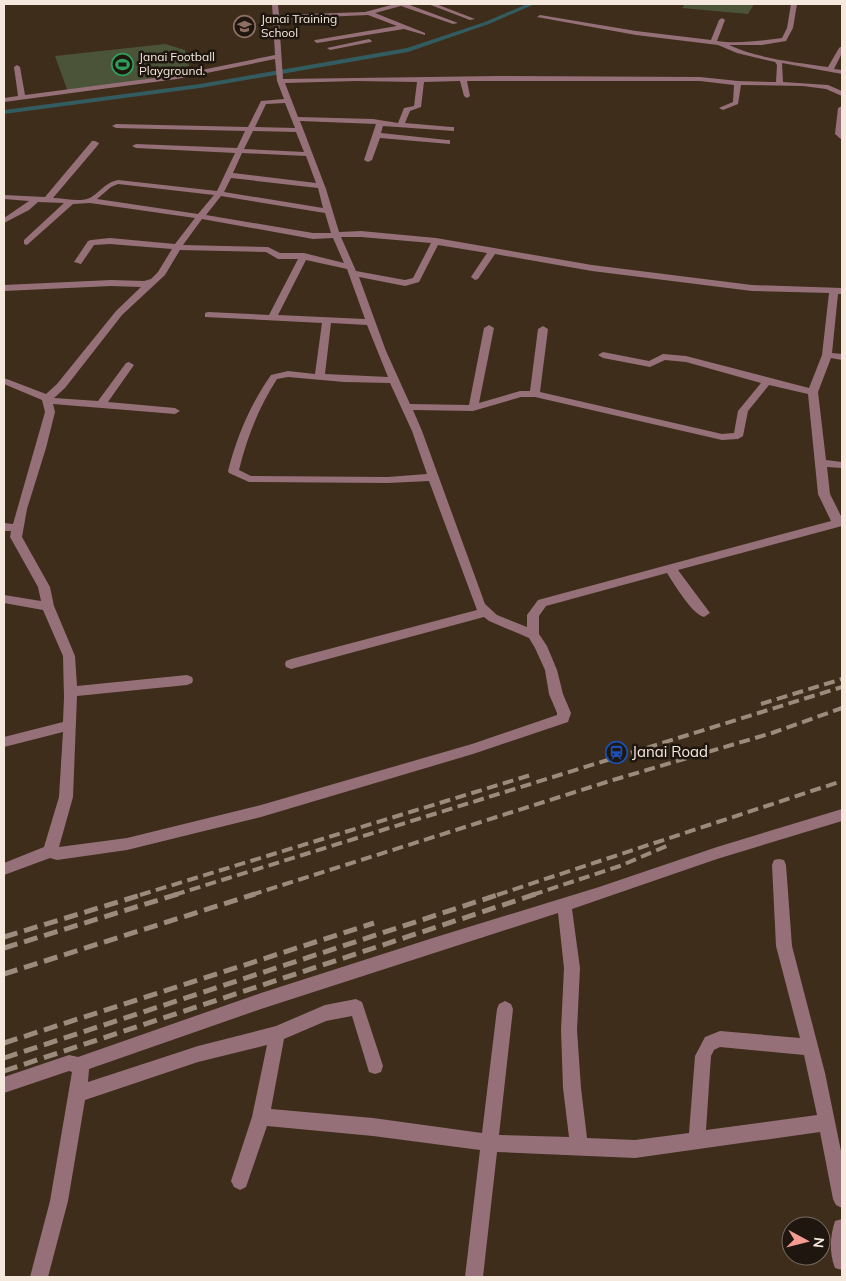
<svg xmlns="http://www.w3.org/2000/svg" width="846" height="1281" viewBox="0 0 846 1281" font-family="Mulish,sans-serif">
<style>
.green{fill:#4b5339}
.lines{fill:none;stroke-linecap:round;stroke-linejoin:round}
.canal{fill:#325c5f;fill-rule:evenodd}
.minor{fill:#957079;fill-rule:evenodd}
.rail-far1{stroke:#9a8b7c;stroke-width:4;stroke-dasharray:11 5.5;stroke-linecap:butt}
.rail{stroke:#9a8b7c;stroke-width:5;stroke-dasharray:14 7;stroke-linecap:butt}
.labels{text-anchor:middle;stroke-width:5;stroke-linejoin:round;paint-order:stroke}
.far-poi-label{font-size:12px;fill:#f5e9de;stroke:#1f170f;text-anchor:start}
.poi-label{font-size:15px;fill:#f5e9de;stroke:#1f170f;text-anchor:start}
</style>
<rect width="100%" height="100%" fill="#3e2d1a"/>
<g class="green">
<polygon points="685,4 754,4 748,14 682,8"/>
<polygon points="165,44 185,50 191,72 68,92 55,56"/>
</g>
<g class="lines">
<polygon class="canal" points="527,4 535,4 489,24 408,52 200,88 4,114 4,110 200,84 407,48 485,22"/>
<g class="minor">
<path d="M272,4H278L279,15L365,12L395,4H407L458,23L453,24L401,6L375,13L425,33V35L404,29L317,43L314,41L315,40L397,26L368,15L279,19L283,79L499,76L700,77L738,81L776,82L777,65L775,62L737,53L718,45L636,35L537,17L540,15L636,31L711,40L719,20L722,18L725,20L717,41C736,44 761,41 782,38L787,28L791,4H797L793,28L786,41L762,45H729C759,59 795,62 828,67L839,48L842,46V53L834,69L842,70V74L782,63L783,82L828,85L842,91V96L826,89L803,86L741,85L738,104L723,110L719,108L721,107L733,102L734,85L700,81H467L470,96L467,98L464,96L460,81L424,82L421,107L410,111L405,123L451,127H454V131L383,126L381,133L447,140H450V144L380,138L372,160L368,162L364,160L376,124L300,121L326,189L339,232L361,231L436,238L592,265L752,285L842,288V294H838L832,353L842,354V360L831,358L818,392L826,460L842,462V468L827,467L830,494L842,518V526L678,570L710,613L704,617C691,613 675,585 667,573L546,606L539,616V634L547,646L557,670L563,694L571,713L568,722L473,754L261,817L127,850L57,860L50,858L4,875V863L44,847L59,797L63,732L4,747V737L63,722L64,697L63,656L43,610L4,603V595L41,601L38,587L10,537L11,531H4V523L13,524L45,412L42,400L4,384V378L46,394L57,384L116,311L141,287L111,286L4,291V285L111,280L144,281L151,279L158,272L172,249L110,244L94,245L81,264L74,262L88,241L91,240L110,238L175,244L195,218L90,203L73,204L27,245L24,244V240L64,203L38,202L29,210L4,223V218L29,201L4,199V195L45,197L92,141H95L99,143L98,145L53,198C63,198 77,202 87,199C99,195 103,183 118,180L217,191L235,153L136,148L132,146L136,144L237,148L245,131L116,128L112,126L116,124L248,127L261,101L284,99L277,81L275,59L177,79L4,102V98L18,96L14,67L17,65L20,67L25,95L177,75L275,55ZM356,81L417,82L414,106L404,108L398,123L373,119L298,117L285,83ZM285,103L295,128L255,127L266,104ZM253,131L296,132L304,152L244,149ZM242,153L306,156L316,183L233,173ZM231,178L318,188L323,208L224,192ZM118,184L214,195L198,214L97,199L111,187ZM221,196L325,213L331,233H313L206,215ZM202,219L313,239L333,238L344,263L304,253H280L268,247L183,245ZM341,237H361L431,243L413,278L405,280L356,271ZM438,245L487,253L471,277L475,280L478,279L495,254L592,271L752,291L829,293L822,355L809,388L686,356L663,354L649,361L603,352L598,355L603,358L650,367L665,360L686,362L761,383L738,411L734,433L722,434L540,392L548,329L543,326L538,329L530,391H520L479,403L494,328L489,325L484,328L469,405L410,404L386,351L359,277L405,286L419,282ZM180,250L266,252L278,259H298L269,315L208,312L205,313V317L322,323L315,374L288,371L271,375C250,405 237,436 228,471L229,473L249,482L388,483L429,481L477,610L291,659L286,661L285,664L286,667L291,669L484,617L489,621L529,638L535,648L545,670L549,694L557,713V715L472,744L261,805L127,838L59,847L73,797L77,696L187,685L192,683L193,680L192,677L187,675L77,686L75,656L54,606L50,587L22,537L27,509L46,448L55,412L53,404L175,414L180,411L175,408L108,402L134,365L129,362L126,363L98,401L54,398L65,388L122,315L165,275ZM306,260L347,269L365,319L278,315ZM331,323L367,325L388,377L325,374ZM288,377L344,382L390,383L412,431L427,474L388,477L251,476L239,470C247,437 259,407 277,379ZM769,385L808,394L818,494L831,521L538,600L527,615V627L497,615L485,604L422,431L413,410L473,411L521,397H535L722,440L738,439L743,436L748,411Z"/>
<polygon points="428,4 436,4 475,19 470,20"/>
<polygon points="369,39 372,41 371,42 330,50 327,48"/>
<polygon points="842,106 842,140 835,134 838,108"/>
<path d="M842,809V821L717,859L572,909L580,968L577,1030L581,1088L587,1138L635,1140L689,1133L695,1056L705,1037L720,1031L800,1038L776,946L772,865L774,860L779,859L784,860L786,865L792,946L825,1073L842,1156V1208L836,1205L833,1199L820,1132L635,1158L497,1152L483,1277H465L480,1150L373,1136L267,1126L246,1187L240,1190L234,1187L231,1181L252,1117L267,1045L198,1062L85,1100L68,1201L48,1277H30L50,1201L72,1072L69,1071L4,1093V1077L69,1055L78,1057L261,993L436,937L599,887L717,847ZM558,913L564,968L561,1030L563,1088L569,1137L499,1135L513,1009L511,1004L505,1001L499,1004L497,1009L482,1133L373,1118L271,1109L284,1039L326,1021L352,1016L369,1072L375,1074L381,1072L383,1066L362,1002L356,999L325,1005L276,1026L198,1046L88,1082L89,1069L261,1009ZM720,1047L804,1055L817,1115L706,1130L711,1056L714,1050Z"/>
<path d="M842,1219V1270L835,1268C829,1253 830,1236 835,1221Z"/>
</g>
<g class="rail-far1">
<polyline points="761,704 842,679"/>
<polyline points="140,895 534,774"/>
<polyline points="174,895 842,687"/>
<polyline points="251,895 613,780 772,733 842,708"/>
<polyline points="497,895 842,781"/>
<polyline points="532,895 620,866 669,845"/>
</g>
<g class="rail">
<polyline points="4,937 144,894"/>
<polyline points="4,948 178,894"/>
<polyline points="4,974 255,894"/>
<polyline points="4,1043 374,923"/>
<polyline points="4,1058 500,894"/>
<polyline points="4,1071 536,894"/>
</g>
</g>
<defs>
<symbol id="school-ring" viewBox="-11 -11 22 22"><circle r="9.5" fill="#1f170f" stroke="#8d6e63" stroke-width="1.5"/><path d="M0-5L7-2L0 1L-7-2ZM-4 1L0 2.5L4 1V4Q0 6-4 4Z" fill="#8d6e63"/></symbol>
<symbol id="stadium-ring" viewBox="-11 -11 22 22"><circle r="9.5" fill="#1f170f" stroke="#2e9e5b" stroke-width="1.5"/><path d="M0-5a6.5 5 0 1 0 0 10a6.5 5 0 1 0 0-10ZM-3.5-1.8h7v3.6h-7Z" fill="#2e9e5b"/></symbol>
<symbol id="station-ring" viewBox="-11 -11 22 22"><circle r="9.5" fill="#1f170f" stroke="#1a4fb4" stroke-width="1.5"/><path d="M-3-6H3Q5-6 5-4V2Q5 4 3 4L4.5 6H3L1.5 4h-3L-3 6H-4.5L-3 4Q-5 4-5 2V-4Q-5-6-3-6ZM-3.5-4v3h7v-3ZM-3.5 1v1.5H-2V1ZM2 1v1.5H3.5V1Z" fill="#1a4fb4"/></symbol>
</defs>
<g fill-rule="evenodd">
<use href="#school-ring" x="232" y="14" width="25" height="25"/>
<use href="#stadium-ring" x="110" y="52" width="25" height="25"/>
<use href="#station-ring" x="604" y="740" width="25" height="25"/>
</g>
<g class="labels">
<g class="far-poi-label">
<text x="261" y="23">Janai Training<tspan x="261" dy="14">School</tspan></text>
<text x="139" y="61">Janai Football<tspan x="139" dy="14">Playground.</tspan></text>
</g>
<g class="poi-label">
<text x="632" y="757">Janai Road</text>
</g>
</g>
<rect width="846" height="1281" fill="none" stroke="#f5e9de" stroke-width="10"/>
<g transform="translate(806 1241) rotate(97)"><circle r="24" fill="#1f170f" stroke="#756b62"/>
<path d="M0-4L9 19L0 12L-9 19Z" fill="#f59c92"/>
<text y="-8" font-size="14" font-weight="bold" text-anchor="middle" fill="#f5e9de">N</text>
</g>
</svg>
